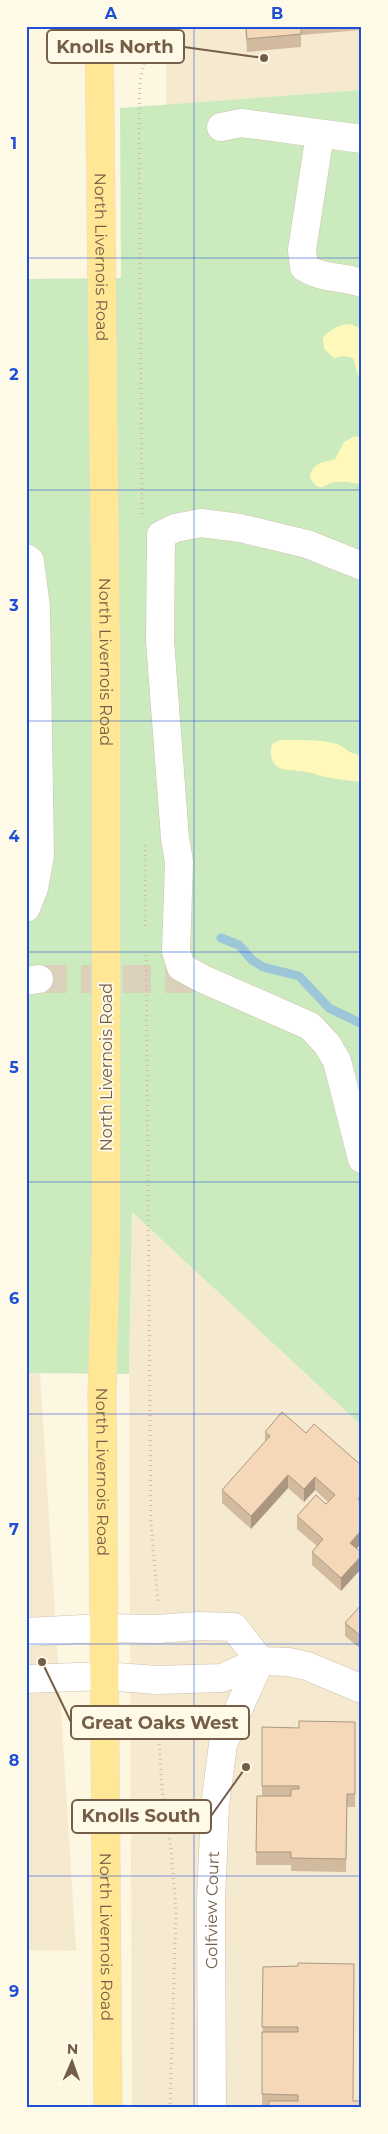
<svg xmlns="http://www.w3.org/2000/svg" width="388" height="2134" viewBox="0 0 388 2134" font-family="Montserrat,sans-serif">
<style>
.residential{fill:#f5e9cf}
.green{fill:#cbebbf}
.sand{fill:#fef9ba}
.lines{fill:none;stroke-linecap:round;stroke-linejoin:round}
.stream{stroke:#9bc7d9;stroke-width:9}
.minor-tunnel{stroke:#dbd0ba;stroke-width:28;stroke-dasharray:28 14;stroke-linecap:butt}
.minor-casing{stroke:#d1c1ab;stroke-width:29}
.major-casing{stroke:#e1dcd7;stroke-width:29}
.path{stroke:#d8bc9b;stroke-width:3;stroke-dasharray:1 4;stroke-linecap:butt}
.minor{stroke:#fff;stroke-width:28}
.major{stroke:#ffe796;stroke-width:28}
.wall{fill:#d2ba9e}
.shaded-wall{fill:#ab9781}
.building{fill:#f4d8b8;stroke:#ab9781}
.grid{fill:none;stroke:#1d4ed8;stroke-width:1;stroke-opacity:0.55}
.labels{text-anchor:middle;stroke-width:4;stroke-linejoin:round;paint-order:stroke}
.street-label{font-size:16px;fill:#755e47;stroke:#fff9e8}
.leader{fill:none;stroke:#755e47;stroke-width:2}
.callout-dot{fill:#755e47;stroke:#fff9e8;stroke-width:2}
.callout{fill:#fff9e8;stroke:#755e47;stroke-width:2}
.callout-label{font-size:18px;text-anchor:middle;font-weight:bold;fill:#755e47}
.neatline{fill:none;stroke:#1d4ed8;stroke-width:2}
.grid-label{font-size:16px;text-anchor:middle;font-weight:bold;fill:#1d4ed8}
</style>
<rect width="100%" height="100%" fill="#fdf6e1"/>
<g class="residential">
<polygon points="166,26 362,26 362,90 166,105"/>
<polygon points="132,1212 362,1426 362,2108 132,2108 129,1374"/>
<polygon points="26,1373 40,1373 76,1951 26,1950"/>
</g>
<polygon class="green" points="362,90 362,1426 132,1212 129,1374 26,1373 26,279 121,278 120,108"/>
<g class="sand">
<path d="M350,324L362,329V380L358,375L353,358L343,356L334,358L324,349L323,338C331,329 338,325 350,324Z"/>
<path d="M355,436L362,438V484C353,484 345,481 337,482C325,482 321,496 310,478C312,462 323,463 335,459L344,442Z"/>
<path d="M280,740C297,740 320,739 337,744C347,748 349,755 362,755V782C344,780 328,779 312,773C295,768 265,777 272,744Z"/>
</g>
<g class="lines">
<polyline class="stream" points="221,938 239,945 252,960 263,967 299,976 329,1008 362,1024"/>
<polyline class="minor-tunnel" points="39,979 203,979"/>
<defs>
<g id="minor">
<polyline points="221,127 241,123 362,139"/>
<path d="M320,134L302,250L304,267C321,279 342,276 362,283"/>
<polyline points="26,558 30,561 36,607 40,856 34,888 26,908"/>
<polyline points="362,566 307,544 240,528 201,523 175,528 161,535 160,641 175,838 179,862 176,951 181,967 203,979 310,1026 327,1044 337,1061 362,1159"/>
<polyline points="26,981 39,979"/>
<polyline points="26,1632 103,1628 157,1629 198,1626 234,1627 260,1661"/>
<polyline points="26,1679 103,1676 157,1680 222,1678 260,1661 288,1662 307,1666 362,1689"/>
<path id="s1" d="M212,2108L211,1901L215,1806L223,1744L260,1661"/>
</g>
<g id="major">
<path id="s2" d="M99,26L106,666V1238L102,1395L108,2108"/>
</g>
</defs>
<use href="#minor" class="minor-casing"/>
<use href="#major" class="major-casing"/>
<g class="path">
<polyline points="142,514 139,119 140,81 152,26"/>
<polyline points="145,845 145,929"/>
<polyline points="146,955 151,1525 158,1601"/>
<polyline points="157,1709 162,1789 171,1848 176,1911 170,2108"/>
</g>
<use href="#minor" class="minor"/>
<use href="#major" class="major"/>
</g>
<g class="wall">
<polygon points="245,26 362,26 362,30 301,35 301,47 247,52"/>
<polygon points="265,1432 306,1433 362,1466 362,1549 359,1546 356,1548 341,1591 312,1565 312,1552 317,1546 297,1529 297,1516 326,1504 328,1502 315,1490 304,1502 288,1488 251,1529 222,1503 222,1490 265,1442"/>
<polygon points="362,1604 362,1650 345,1636 345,1623"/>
<polygon points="355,1722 355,1807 347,1807 346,1872 291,1871 291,1865 256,1865 257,1796 262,1796 262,1727 299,1728"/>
<polygon points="263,1967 353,2101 269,2108 262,2107"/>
</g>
<g class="shaded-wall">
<polygon points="288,1475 288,1488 251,1529 251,1516"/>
<polygon points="315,1477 315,1490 304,1502 304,1489"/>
<polygon points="362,1494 362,1507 358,1499"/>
<polygon points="359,1533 359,1546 350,1556 350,1543"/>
<polygon points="362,1555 362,1568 341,1591 341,1578"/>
</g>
<g class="building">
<polygon points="246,26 301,26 301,34 247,39"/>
<polygon points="282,1412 306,1433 314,1424 362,1466 362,1494 358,1499 362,1502 362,1536 359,1533 350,1543 362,1553 362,1555 341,1578 312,1552 323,1539 297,1516 316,1495 326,1504 335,1495 315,1477 304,1489 288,1475 251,1516 222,1490 270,1436 265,1432"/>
<polygon points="362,1604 362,1637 345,1623"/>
<polygon points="299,1721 355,1722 355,1794 347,1794 346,1859 291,1858 291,1852 256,1852 257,1796 291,1796 291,1789 299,1789 299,1786 262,1786 262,1727 299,1728"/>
<polygon points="298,1963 354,1964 353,2101 360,2101 360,2108 269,2108 269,2101 298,2101 298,2095 262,2094 262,2032 298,2032 298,2027 262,2027 263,1967 298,1966"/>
</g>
<path class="grid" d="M194,26V2108M26,258H362M26,490H362M26,721H362M26,952H362M26,1182H362M26,1414H362M26,1644H362M26,1876H362"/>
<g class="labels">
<g class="street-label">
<text dy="6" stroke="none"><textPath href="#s2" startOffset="231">North Livernois Road</textPath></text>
<text dy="6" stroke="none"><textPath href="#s2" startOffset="636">North Livernois Road</textPath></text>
<text transform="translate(106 1067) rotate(-90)" y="6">North Livernois Road</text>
<text dy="6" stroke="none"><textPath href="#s2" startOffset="1446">North Livernois Road</textPath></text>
<text dy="6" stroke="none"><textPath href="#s1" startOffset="198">Golfview Court</textPath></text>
<text dy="6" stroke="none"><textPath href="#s2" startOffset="1911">North Livernois Road</textPath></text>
</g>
</g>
<path class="leader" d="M264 58L184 47M42 1662L71 1722M246 1767L211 1816"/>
<g class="callout-dot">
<circle cx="264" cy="58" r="5"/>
<circle cx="42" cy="1662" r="5"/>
<circle cx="246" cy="1767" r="5"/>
</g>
<g class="callout">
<rect x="47" y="30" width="137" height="33" rx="5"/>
<rect x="71" y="1706" width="178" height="33" rx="5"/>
<rect x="72" y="1800" width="139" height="33" rx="5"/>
</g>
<g class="callout-label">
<text x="115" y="53">Knolls North</text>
<text x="160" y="1729">Great Oaks West</text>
<text x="141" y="1822">Knolls South</text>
</g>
<rect width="388" height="2134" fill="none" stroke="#fff9e8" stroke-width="55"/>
<g transform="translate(72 2062) rotate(2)" stroke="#fff9e8" stroke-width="4" paint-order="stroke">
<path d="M0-4L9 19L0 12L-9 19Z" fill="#755e47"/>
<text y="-8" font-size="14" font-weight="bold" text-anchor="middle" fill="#755e47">N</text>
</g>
<rect x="28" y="28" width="332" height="2078" class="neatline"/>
<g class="grid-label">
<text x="111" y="19">A</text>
<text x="277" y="19">B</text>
<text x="14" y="149">1</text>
<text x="14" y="380">2</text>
<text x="14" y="611">3</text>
<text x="14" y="842">4</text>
<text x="14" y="1073">5</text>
<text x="14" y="1304">6</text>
<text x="14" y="1535">7</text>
<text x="14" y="1766">8</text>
<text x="14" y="1997">9</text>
</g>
</svg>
